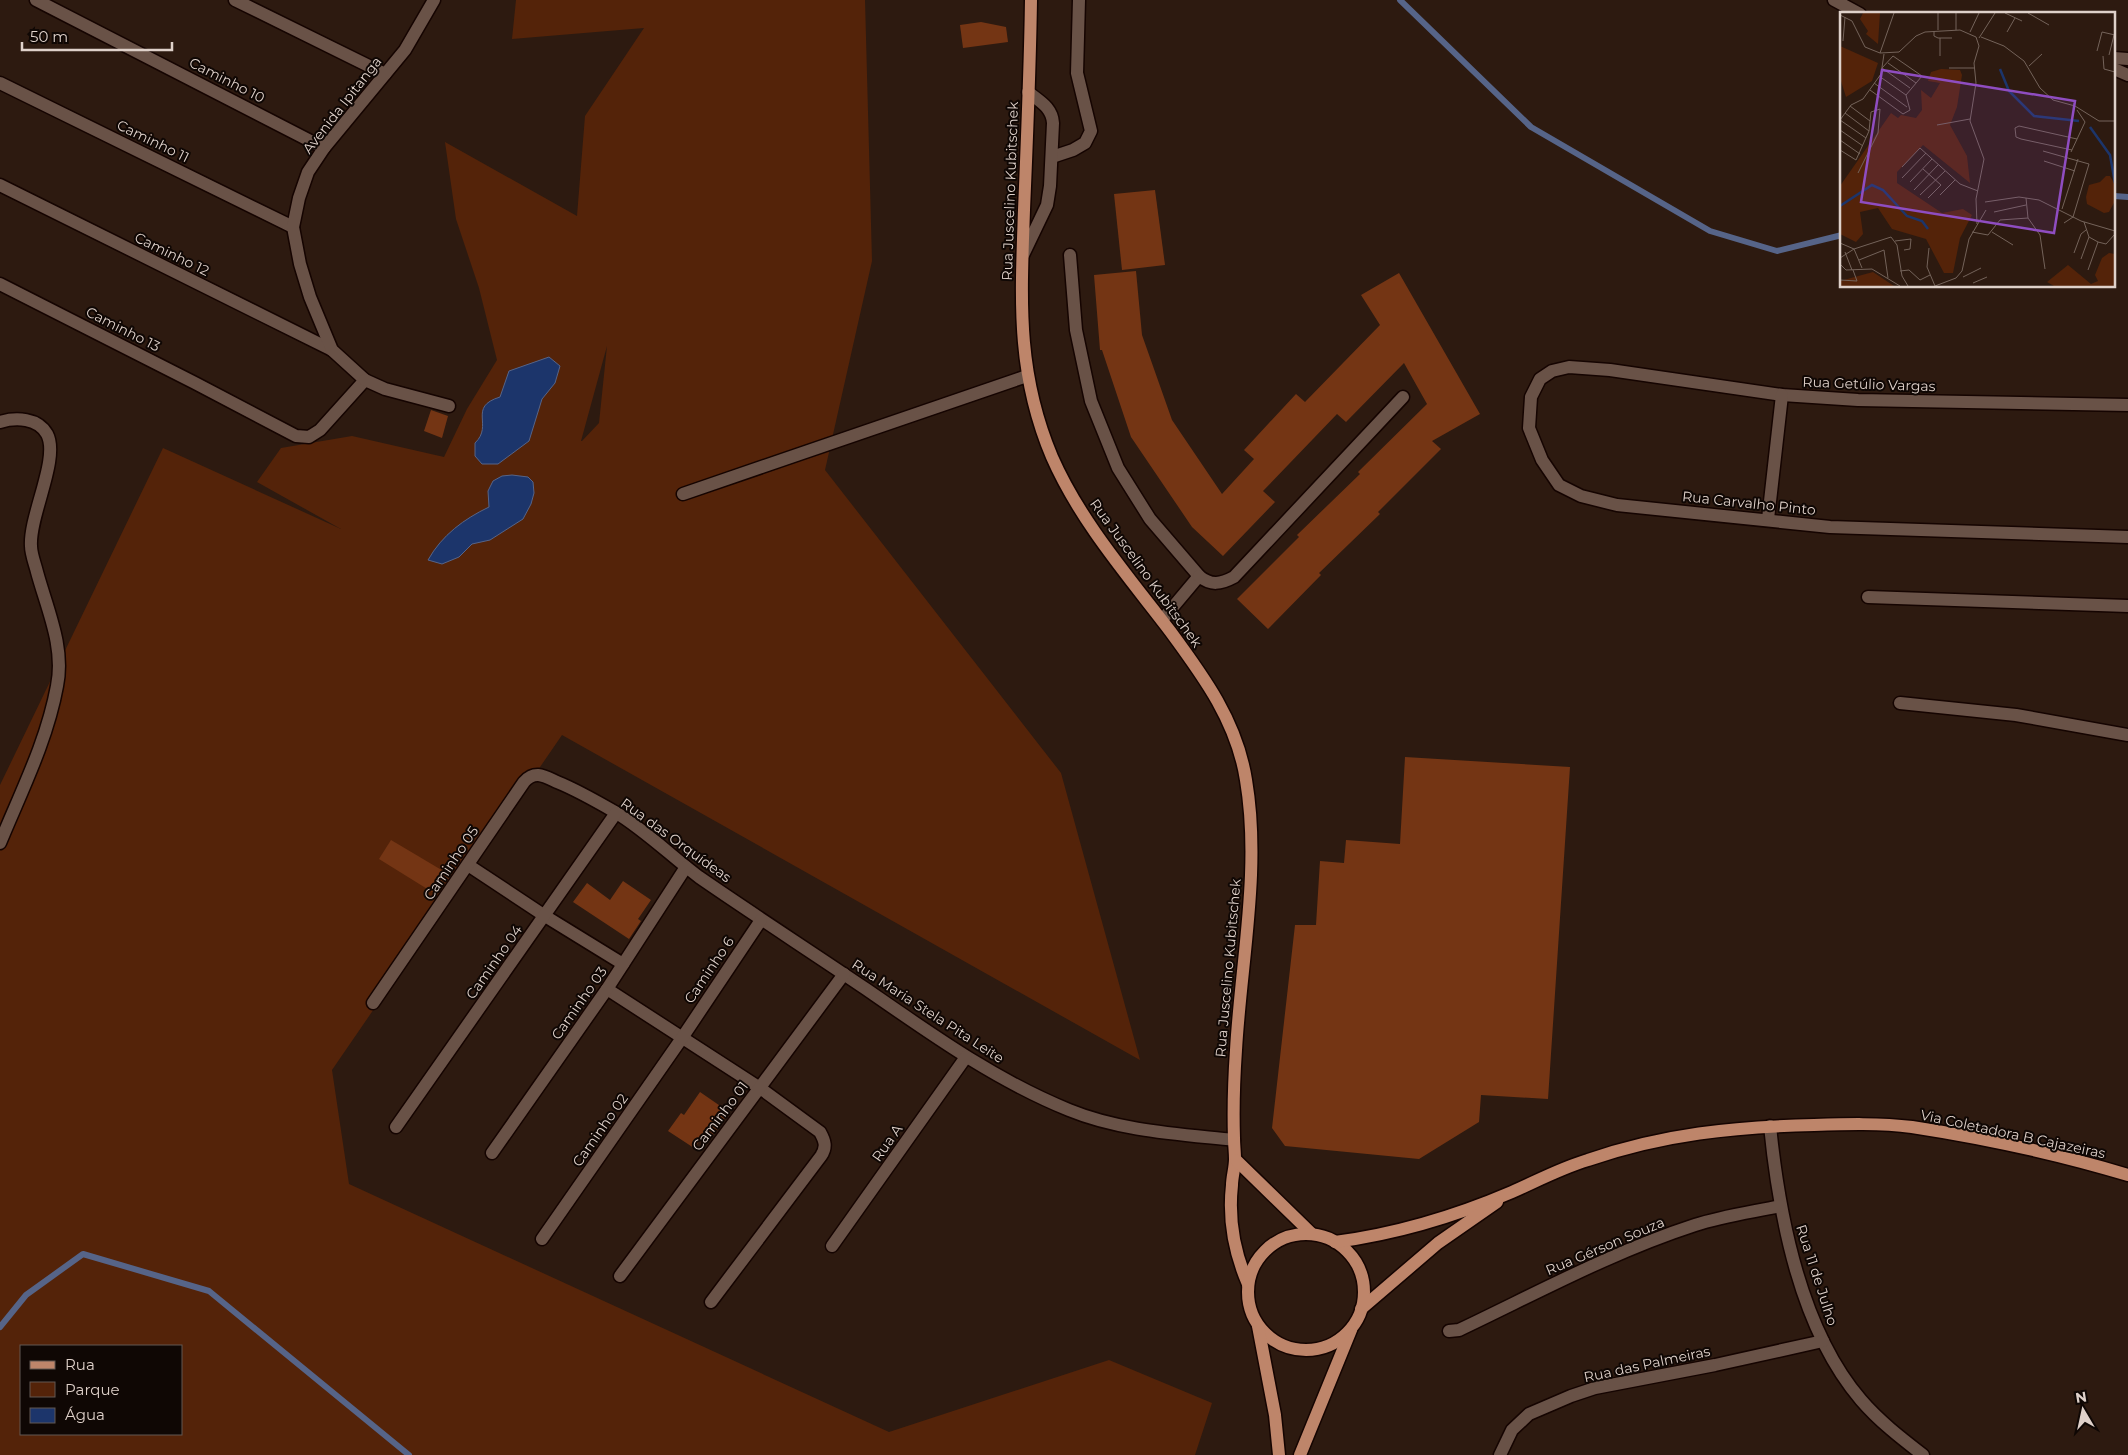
<svg xmlns="http://www.w3.org/2000/svg" width="2128" height="1455" viewBox="0 0 2128 1455" font-family="Montserrat,sans-serif">
<style>
.green{fill:#542309;fill-rule:evenodd}
.water{fill:#1c356b;stroke:#566488}
.lines{fill:none;stroke-linecap:round;stroke-linejoin:round}
.stream{stroke:#566488;stroke-width:6}
.building{fill:#743514}
.minor-casing{stroke:#150401;stroke-width:15}
.major-casing{stroke:#150401;stroke-width:15}
.minor{stroke:#695247;stroke-width:12}
.major{stroke:#be856a;stroke-width:12}
.labels{text-anchor:middle;stroke-width:4;stroke-linejoin:round;paint-order:stroke}
.street-label{font-size:14px;fill:#dfd1ca;stroke:#0f0704}
.inset-river{fill:none;stroke:#1c356b;stroke-width:2.5}
.inset-road{fill:none;stroke:#74635a;stroke-width:1}
.view{fill:#8f4dc1;fill-opacity:0.15;stroke:#8f4dc1;stroke-width:2.5}
.inset-edge{fill:none;stroke:#dfd1ca;stroke-width:2.5}
</style>
<rect width="100%" height="100%" fill="#2d1a10"/>
<path class="green" d="M516,0H865L872,261L825,470L1061,773L1140,1060L562,735L332,1070L349,1184L889,1432L1109,1360L1212,1403L1195,1455H0V785L163,448L341,529L257,482L281,448L352,436L444,457L467,409L497,360L479,288L456,219L445,142L577,216L585,116L644,28L512,39ZM607,346L599,423L582,441H581ZM21,1346H181V1434H21Z"/>
<g class="water">
<path d="M549,357L560,366L555,383L542,399L529,441L498,464H482L475,456V443C494,425 467,407 500,397L509,371Z"/>
<path d="M512,475L528,477L533,482L534,493L531,504L523,519L490,540L472,544L459,557L442,564L428,560C442,535 464,519 489,507L488,491L493,481L502,476Z"/>
</g>
<g class="lines">
<g class="stream">
<polyline points="1400,0 1531,127 1710,231 1777,251 1842,235"/>
<polyline points="2114,196 2128,197"/>
<polyline points="0,1327 26,1295 83,1254 209,1291 409,1455"/>
</g>
</g>
<g class="building">
<polygon points="981,22 1006,27 1008,42 963,48 960,25"/>
<polygon points="1155,190 1165,265 1122,270 1114,194"/>
<polygon points="1136,271 1142,335 1172,420 1222,494 1254,459 1244,450 1296,394 1305,402 1380,325 1361,295 1399,273 1480,414 1432,441 1441,449 1378,512 1380,514 1319,573 1321,575 1268,629 1237,599 1299,537 1297,535 1360,474 1358,472 1427,404 1404,363 1346,422 1337,414 1263,491 1275,502 1223,556 1192,527 1131,437 1102,350 1100,350 1094,275"/>
<polygon points="431,410 448,416 442,438 424,431"/>
<polygon points="1405,757 1570,767 1548,1099 1481,1095 1479,1122 1419,1159 1285,1146 1272,1128 1295,925 1316,925 1320,861 1344,863 1346,840 1400,844"/>
<polygon points="391,840 450,875 437,895 379,859"/>
<polygon points="623,881 651,900 638,919 641,921 629,939 573,902 587,883 610,900"/>
<polygon points="700,1092 729,1112 710,1139 706,1137 704,1141 701,1139 694,1148 668,1131 681,1113 684,1115"/>
</g>
<g class="lines">
<defs>
<g id="minor">
<polyline points="36,0 324,148"/>
<polyline points="235,0 385,74"/>
<polyline points="1834,0 1860,14"/>
<polyline points="2114,58 2128,59"/>
<polyline points="2114,69 2128,75"/>
<polyline points="0,83 293,227"/>
<polyline points="1052,157 1073,150 1085,143 1091,131 1077,73 1079,0"/>
<polyline points="0,185 332,350"/>
<path d="M1023,255L1047,205L1050,186L1053,123C1052,107 1039,101 1028,92"/>
<polyline points="1070,255 1076,330 1091,401 1118,468 1150,519 1199,576 1162,620"/>
<polyline points="0,284 195,383 296,436 309,437 320,430 365,380 332,350 310,297 300,264 293,227 299,198 308,172 324,148 405,50 434,0"/>
<polyline points="365,380 385,389 449,406"/>
<polyline points="2128,405 1858,400 1782,395 1610,370 1569,367 1552,371 1540,379 1531,397 1529,428 1542,460 1559,485 1581,496 1617,505 1830,527 2128,537"/>
<path d="M0,422C16,417 38,418 47,434C60,458 29,516 31,546C31,554 35,564 37,572C47,609 65,647 57,686C47,741 21,792 0,843"/>
<polyline points="683,494 1027,376"/>
<polyline points="1768,519 1782,395"/>
<path d="M1199,576C1211,586 1221,584 1234,577L1403,397"/>
<polyline points="1868,597 2128,606"/>
<polyline points="1900,703 2016,715 2128,735"/>
<polyline points="468,865 545,916 623,964"/>
<path d="M607,989L760,1088L820,1132C825,1141 827,1147 821,1156L711,1302"/>
<path d="M373,1003L524,782C535,770 544,776 557,782C577,790 596,801 615,812C645,830 671,856 699,877C754,915 810,951 866,989C931,1034 995,1080 1069,1110C1120,1131 1179,1134 1234,1140"/>
<path d="M1770,1126C1779,1216 1800,1329 1861,1400C1879,1421 1901,1438 1923,1455"/>
<polyline points="396,1127 616,813"/>
<polyline points="492,1153 607,989 686,867"/>
<polyline points="542,1239 682,1038 761,920"/>
<polyline points="832,1246 966,1057"/>
<polyline points="620,1276 844,974"/>
<path d="M1449,1331L1459,1330C1537,1293 1612,1252 1695,1225C1722,1216 1752,1212 1780,1206"/>
<polyline points="1500,1455 1512,1430 1529,1414 1571,1396 1595,1388 1715,1365 1823,1341"/>
</g>
<g id="major">
<path d="M1031,0C1030,70 1027,140 1024,210C1021,299 1016,372 1052,457C1080,521 1128,576 1170,631C1204,677 1237,722 1246,780C1261,869 1241,961 1236,1050C1234,1079 1233,1109 1234,1138C1234,1145 1235,1152 1235,1159C1235,1168 1232,1177 1232,1185C1228,1221 1234,1252 1248,1284"/>
<polyline points="1236,1160 1312,1234"/>
<circle cx="1306" cy="1292" r="58"/>
<path d="M1335,1242C1396,1234 1456,1216 1512,1192C1537,1181 1561,1168 1588,1160C1663,1134 1734,1127 1814,1125C1846,1124 1880,1123 1912,1127C1984,1138 2058,1154 2128,1175"/>
<polyline points="1361,1309 1438,1243 1497,1202"/>
<polyline points="1258,1326 1275,1415 1279,1455"/>
<polyline points="1300,1455 1351,1330"/>
</g>
</defs>
<use href="#minor" class="minor-casing"/>
<use href="#major" class="major-casing"/>
<use href="#minor" class="minor"/>
<use href="#major" class="major"/>
</g>
<g class="labels">
<g class="street-label">
<text transform="translate(227 80) rotate(27)" y="5">Caminho 10</text>
<text transform="translate(342 105) rotate(-52)" y="5">Avenida Ipitanga</text>
<text transform="translate(153 141) rotate(26)" y="5">Caminho 11</text>
<text transform="translate(1010 191) rotate(-88)" y="5">Rua Juscelino Kubitschek</text>
<text transform="translate(172 254) rotate(26)" y="5">Caminho 12</text>
<text transform="translate(123 329) rotate(27)" y="5">Caminho 13</text>
<text transform="translate(1869 384) rotate(2)" y="5">Rua Getúlio Vargas</text>
<text transform="translate(1749 503) rotate(6)" y="5">Rua Carvalho Pinto</text>
<text transform="translate(1146 573) rotate(54)" y="5">Rua Juscelino Kubitschek</text>
<text transform="translate(676 840) rotate(36)" y="5">Rua das Orquídeas</text>
<text transform="translate(451 863) rotate(-56)" y="5">Caminho 05</text>
<text transform="translate(494 962) rotate(-55)" y="5">Caminho 04</text>
<text transform="translate(1228 968) rotate(-85)" y="5">Rua Juscelino Kubitschek</text>
<text transform="translate(709 970) rotate(-56)" y="5">Caminho 6</text>
<text transform="translate(579 1003) rotate(-55)" y="5">Caminho 03</text>
<text transform="translate(928 1011) rotate(33)" y="5">Rua Maria Stela Pita Leite</text>
<text transform="translate(720 1116) rotate(-53)" y="5">Caminho 01</text>
<text transform="translate(600 1130) rotate(-55)" y="5">Caminho 02</text>
<text transform="translate(2013 1134) rotate(12)" y="5">Via Coletadora B Cajazeiras</text>
<text transform="translate(887 1143) rotate(-55)" y="5">Rua A</text>
<text transform="translate(1605 1246) rotate(-23)" y="5">Rua Gérson Souza</text>
<text transform="translate(1817 1275) rotate(72)" y="5">Rua 11 de Julho</text>
<text transform="translate(1647 1364) rotate(-12)" y="5">Rua das Palmeiras</text>
</g>
</g>
<g transform="translate(1840 12)">
<rect width="275" height="275" fill="#2d1a10"/>
<path d="M23,1H40L38,32L26,22L28,19L20,7ZM0,34L38,51L32,69L6,85L0,66ZM101,57L120,58L122,63L117,95L110,113L127,144L130,171L83,133L57,160V171L102,201L123,197L132,203L120,226L113,261H104L86,227L52,217L38,196L20,200L23,222L16,230L0,222V174L51,101L58,106L61,103L76,106L82,98L81,78L91,86L100,71L88,69L91,60ZM266,164H270L275,173V189L269,200L264,201L247,192L246,185L249,173L260,170ZM269,241L275,242V274H214L207,270L228,253L251,272L258,269L255,263L262,246ZM33,260L54,274H0V269Z" fill="#542309"/>
<path class="inset-river" d="M160,57L169,79L194,104L239,109M250,115L270,143L275,171M0,194L32,173L43,178L67,204L82,209L88,217"/>
<path class="inset-road" d="M165,1L182,9M188,1L209,13M0,3L12,9L25,35L40,41L59,40L76,24L85,20L120,18L136,25L139,34L134,51L136,71L130,109L144,147L136,187L137,212M98,18V1M116,18V1M94,19V24L98,26H112M130,20L139,1M167,20L175,6M141,25L164,34L184,49L200,76L213,88L235,94L259,109H275M139,26L155,1M3,29L5,5M257,39L262,20L275,23M40,41L54,1M269,43L274,23M100,44V26M263,44L264,57L275,60M48,51L76,71M189,54L202,42M109,56H134M39,64L66,83M34,71L67,95M30,78L63,102L70,98L66,83L82,64L53,44L42,56L70,76M10,94L30,109M5,101L29,119M0,108L11,93L23,87L41,62L44,42M0,108L26,126M97,113L130,107M0,118L23,134M0,128L20,142M0,138L16,148L29,119L31,100L40,97L38,121L18,161M232,138L181,127L176,125L175,116L179,114L237,127M203,139L249,152L233,205L224,211M231,140L245,110L237,98M204,149L235,159M62,155L80,136L120,172L138,179M83,157L101,173L88,186M62,166L86,141M70,170L92,147M74,178L98,153M80,183L105,159M100,183L115,168M186,186L188,206L200,223L205,257M145,190L179,185L199,188L241,209L275,219M222,197L238,147M154,200L186,193M244,210L249,225L258,230L266,232L275,222M132,220L148,223L160,208L188,206M152,220L173,233M55,229L71,227L70,237L64,238M0,231L14,237L22,256M89,236L87,255L95,274M5,240L12,258M234,241L241,222L246,218M0,246L14,237L51,225L57,233L62,264L68,274M241,247L249,225M19,248L44,238L48,266M0,252L6,258L32,257L60,274M248,258L258,230M60,259L69,258L80,268L90,263M123,265L141,256M0,268L17,269L13,258M133,271L147,265M95,274L116,266L122,259L129,227L146,198"/>
<path class="view" d="M42,58L235,89L214,221L21,190Z"/>
<rect width="275" height="275" class="inset-edge"/>
</g>
<rect x="20" y="1345" width="162" height="90" fill="#0f0704" stroke="#625853"/>
<rect x="30" y="1361" width="25" height="8" fill="#be856a" stroke="#625853"/>
<text x="65" y="1370" font-size="15" fill="#dfd1ca">Rua</text>
<rect x="30" y="1382" width="25" height="15" fill="#542309" stroke="#625853"/>
<text x="65" y="1395" font-size="15" fill="#dfd1ca">Parque</text>
<rect x="30" y="1408" width="25" height="15" fill="#1c356b" stroke="#625853"/>
<text x="65" y="1420" font-size="15" fill="#dfd1ca">Água</text>
<g transform="translate(2083 1410) rotate(351)" stroke="#0f0704" stroke-width="4" paint-order="stroke">
<path d="M0-4L9 19L0 12L-9 19Z" fill="#dfd1ca"/>
<text y="-8" font-size="14" font-weight="bold" text-anchor="middle" fill="#dfd1ca">N</text>
</g>
<path d="M22 42v8h150v-8" fill="none" stroke="#dfd1ca" stroke-width="2.5"/>
<text x="30" y="42" font-size="15" fill="#dfd1ca" stroke="#0f0704" stroke-width="4" paint-order="stroke">50 m</text>
</svg>
